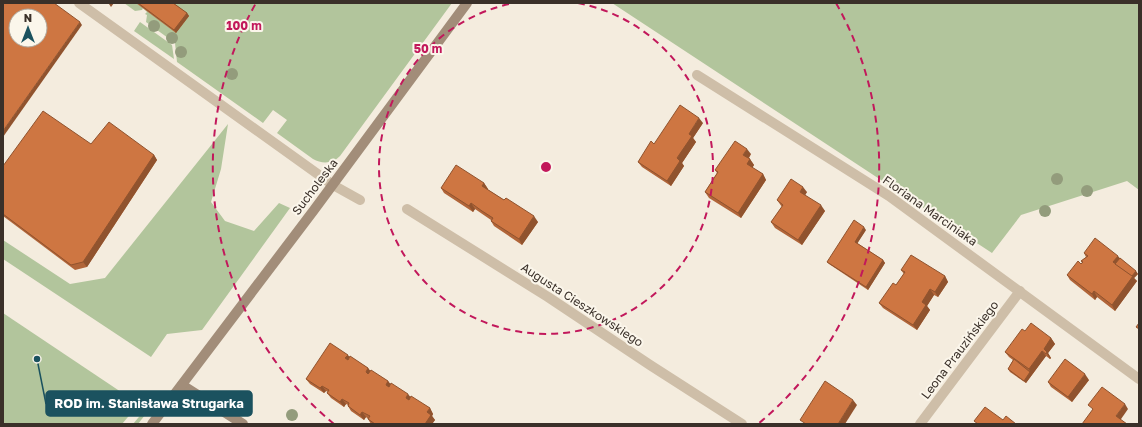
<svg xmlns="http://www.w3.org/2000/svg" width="1142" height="427" viewBox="0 0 1142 427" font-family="'Golos Text',sans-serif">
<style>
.green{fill:#b2c59c}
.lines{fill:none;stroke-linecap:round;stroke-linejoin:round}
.lane{stroke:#cebea8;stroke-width:10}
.street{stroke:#cebea8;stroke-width:10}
.secondary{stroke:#a28d79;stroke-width:10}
.tree{fill:#939c7c}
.wall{fill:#b16539}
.shaded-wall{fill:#90532e}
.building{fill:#ce7642;stroke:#90532e;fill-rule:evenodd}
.ring{fill:none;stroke:#c2185b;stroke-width:2;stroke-dasharray:7 5}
.labels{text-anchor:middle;stroke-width:4;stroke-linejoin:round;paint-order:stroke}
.street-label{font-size:12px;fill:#3a3029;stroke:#fbf6eb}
.centre{fill:#c2185b;stroke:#fbf6eb;stroke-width:2}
.ring-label{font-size:12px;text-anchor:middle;font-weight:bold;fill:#c2185b;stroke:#fbf6eb;stroke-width:4;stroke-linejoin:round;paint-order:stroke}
.leader{fill:none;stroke:#1b525f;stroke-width:1.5}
.callout-dot{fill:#1b525f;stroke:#fbf6eb;stroke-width:1.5}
.callout{fill:#1b525f;stroke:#1b525f;stroke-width:1.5}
.callout-label{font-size:13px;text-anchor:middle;font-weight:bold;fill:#fff}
</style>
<rect width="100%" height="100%" fill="#f4ecde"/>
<g class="green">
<path d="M124,3H452L340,156C332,164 322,164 313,159L277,133L287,120L273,110L263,123L177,62L175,43L146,22L147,15L145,14L147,12L143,8L142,10L135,11Z"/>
<polygon points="612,3 1139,3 1139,190 1127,181 1021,215 992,253"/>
<polygon points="140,22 172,45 174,59 134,31"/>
<polygon points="228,124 221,169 211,202 225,221 254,231 279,203 290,208 202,330 167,334 151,357 3,259 3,240 70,284 105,278"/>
<polygon points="3,313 139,404 122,424 3,424"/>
<polygon points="149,405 152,406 138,424 133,424"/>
</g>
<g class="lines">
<g class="lane">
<polyline points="79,3 333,185 360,200"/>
<polyline points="920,424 1020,291"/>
</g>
<g class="street">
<polyline points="697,75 889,196 1139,379"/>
<polyline points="407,209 548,297 650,365 742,424"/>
</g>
<g class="secondary">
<polyline points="182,385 243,424"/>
<polyline points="152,424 314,210 467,3"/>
</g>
</g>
<g class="tree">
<circle cx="154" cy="26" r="6"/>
<circle cx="172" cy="38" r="6"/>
<circle cx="181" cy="52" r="6"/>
<circle cx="232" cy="74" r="6"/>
<circle cx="1057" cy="179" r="6"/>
<circle cx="1087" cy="191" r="6"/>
<circle cx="1045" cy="211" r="6"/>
<circle cx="292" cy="415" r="6"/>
</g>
<g class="wall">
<polygon points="136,3 173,3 187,13 189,16 176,33"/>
<polygon points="703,123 693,138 696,142 682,163 684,166 671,186 642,167 638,162 654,144"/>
<polygon points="91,144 154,155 157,160 87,267 75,270 3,216 3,166"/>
<polygon points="751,154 749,158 754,165 752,168 763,174 766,180 741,218 709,198 705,192 717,173 715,170"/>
<polygon points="484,183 488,189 487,189 538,222 522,245 494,226 491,221 491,220 475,209 473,212 444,193 441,188"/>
<polygon points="807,192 805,195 825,211 802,245 775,228 771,222 782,207 777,200"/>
<polygon points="866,230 857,243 883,260 885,263 868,290 829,264 827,262"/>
<polygon points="1084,253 1120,258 1138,274 1134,278 1137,281 1115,311 1097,297 1095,300 1070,280 1067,275 1082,263 1081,261 1086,257"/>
<polygon points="901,270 945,276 948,282 938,297 934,295 927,306 930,310 917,330 883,308 879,303 896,285 904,274"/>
<polygon points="1025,331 1051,338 1055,344 1048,353 1051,358 1050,359 1046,356 1026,383 1010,372 1008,369 1013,360 1009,357 1005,352"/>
<polygon points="350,357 368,368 370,371 388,381 390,384 410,397 430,408 433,414 432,416 435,420 432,424 371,424 368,419 366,417 364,420 351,411 348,406 348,405 346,404 344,407 331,398 327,393 328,392 326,391 324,393 310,384 306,379"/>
<polygon points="1089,380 1072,402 1051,387 1048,382"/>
</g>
<g class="shaded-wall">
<polygon points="110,3 114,3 111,7 109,4"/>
<polygon points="187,13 189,16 176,33 174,30"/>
<polygon points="80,22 82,25 3,137 3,131"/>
<polygon points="699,118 703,123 693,138 696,142 682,163 684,166 671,186 667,181 689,134"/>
<polygon points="747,149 751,154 747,160 743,155"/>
<polygon points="154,155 157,160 87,267 83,262"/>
<polygon points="750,159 754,165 751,170 747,164"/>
<polygon points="763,174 766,180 741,218 738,213"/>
<polygon points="484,183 488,189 486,191 482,186"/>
<polygon points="803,187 807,192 804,197 800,192"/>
<polygon points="471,203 475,209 473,212 469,206"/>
<polygon points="821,205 825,211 802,245 798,240"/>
<polygon points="534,216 538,222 522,245 519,239"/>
<polygon points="864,227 866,230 857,244 855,242"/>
<polygon points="1118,256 1122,261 1118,266 1113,262"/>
<polygon points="883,260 885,263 868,290 866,287"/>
<polygon points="1136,271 1138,274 1134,278 1137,281 1115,311 1112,305"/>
<polygon points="945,276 948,282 938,297 935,292"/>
<polygon points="930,289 934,295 927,306 930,310 917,330 913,325 922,302"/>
<polygon points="1094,291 1097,297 1095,300 1092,294"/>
<polygon points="1051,338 1055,344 1048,353 1051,358 1050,359 1044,349"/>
<polygon points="1042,351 1046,356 1026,383 1024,381 1030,372 1029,369"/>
<polygon points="348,355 352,360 349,364 345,358"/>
<polygon points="368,368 372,373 369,377 366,372"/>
<polygon points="1085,374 1089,380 1072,402 1068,397"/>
<polygon points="388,381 392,386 390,391 386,385"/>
<polygon points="322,386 326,391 324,393 320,388"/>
<polygon points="408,394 412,399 410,404 406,398"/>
<polygon points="342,399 346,404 344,407 340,402"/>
<polygon points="853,400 857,405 845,424 838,424"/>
<polygon points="1125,404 1128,409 1119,422 1116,416"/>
<polygon points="430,408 433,414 432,416 435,420 432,424 425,424 427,412"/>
<polygon points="362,412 366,417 364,420 360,415"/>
</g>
<g class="building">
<path d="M3,3H54L80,22L3,131ZM16,16H40V40H16Z"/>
<polygon points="138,3 173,3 187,13 174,30"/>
<polygon points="680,105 699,118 689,134 692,136 677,158 680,161 667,181 638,162 651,141 654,144"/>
<polygon points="43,111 91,144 109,122 154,155 83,262 71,265 3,214 3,166"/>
<polygon points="735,141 747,149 743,155 750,159 747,164 763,174 738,213 705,192 718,172 715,170"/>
<polygon points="456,165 484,183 482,186 504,200 506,198 534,216 519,239 491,221 493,218 482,211 471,203 469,206 441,188"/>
<polygon points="791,179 803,187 800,192 821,205 798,240 771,222 783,205 777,200"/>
<polygon points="854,220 864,227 855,242 883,260 866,287 827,262"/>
<polygon points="1095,238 1118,256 1113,262 1133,276 1112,305 1094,291 1092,294 1067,275 1078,261 1081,264 1083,262 1081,261 1088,256 1084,253"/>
<polygon points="911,255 945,276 935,292 930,289 922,302 926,305 913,325 879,303 893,283 896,285 905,272 901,270"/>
<polygon points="1120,258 1136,271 1132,276 1115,264"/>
<polygon points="1031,323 1051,338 1044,349 1047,352 1046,354 1042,351 1029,369 1005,352 1022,329 1025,331"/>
<polygon points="1139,323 1139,329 1136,327"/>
<polygon points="330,343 348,355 345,358 348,360 350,356 368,368 366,372 368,374 371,370 388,381 386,385 389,387 391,383 408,394 406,398 409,400 411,396 430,408 427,412 431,415 425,424 375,424 368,419 370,416 362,412 360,415 348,406 349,403 342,399 340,402 327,393 329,390 322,386 320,388 306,379"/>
<polygon points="1014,359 1030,372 1024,381 1008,369"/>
<polygon points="1065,359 1085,374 1068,397 1048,382"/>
<polygon points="825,381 853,400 838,424 806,424 800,420"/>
<polygon points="1102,387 1125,404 1116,416 1127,424 1082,424 1093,409 1088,405"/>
<polygon points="985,407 1003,420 1006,416 1016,424 978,424 974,421"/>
</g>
<g class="ring">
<path d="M578 3A167 167 0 1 1 514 3"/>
<path d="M334 424A333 333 0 0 1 256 3M836 3A333 333 0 0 1 758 424"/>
</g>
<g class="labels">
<g class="street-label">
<text transform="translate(315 187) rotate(-53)" y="4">Sucholeska</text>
<text transform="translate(930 211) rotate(35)" y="4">Floriana Marciniaka</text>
<text transform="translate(582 305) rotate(33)" y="4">Augusta Cieszkowskiego</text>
<text transform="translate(960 350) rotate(-53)" y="4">Leona Prauzińskiego</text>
</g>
</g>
<circle cx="546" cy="167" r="6" class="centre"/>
<g class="ring-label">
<text x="244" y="30">100 m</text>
<text x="428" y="53">50 m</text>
</g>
<path class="leader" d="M37 359L46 404"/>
<circle class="callout-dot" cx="37" cy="359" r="4"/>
<rect class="callout" x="46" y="391" width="206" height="25" rx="4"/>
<g class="callout-label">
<text x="149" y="408">ROD im. Stanisława Strugarka</text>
</g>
<rect width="1142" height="427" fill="none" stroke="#3a3029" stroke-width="8"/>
<g transform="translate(28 28)"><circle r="19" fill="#fbf6eb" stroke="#aea79d"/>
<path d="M0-3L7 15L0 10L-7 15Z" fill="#1b525f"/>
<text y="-6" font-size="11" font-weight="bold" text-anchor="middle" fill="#3a3029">N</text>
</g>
</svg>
